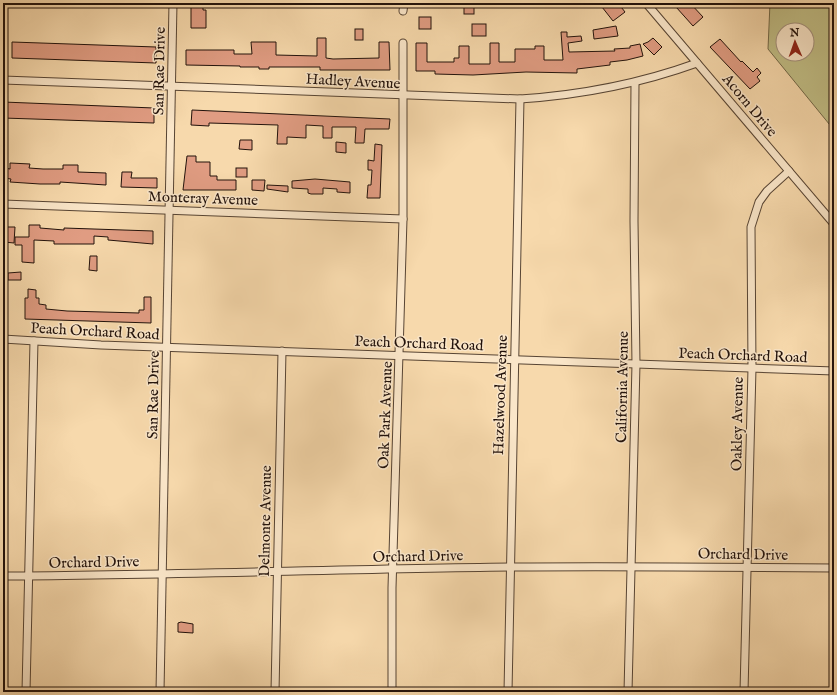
<svg xmlns="http://www.w3.org/2000/svg" width="837" height="695" viewBox="0 0 837 695" font-family="'IM FELL English',serif">
<style>
.green{fill:#c1be86;stroke:#726848;fill-rule:evenodd}
.building{fill:#e09c82;stroke:#22120b}
.lines{fill:none;stroke-linecap:round;stroke-linejoin:round}
.street-casing{stroke:#574433;stroke-width:9}
.street{stroke:#fae6c9;stroke-width:7}
.labels{text-anchor:middle;stroke-width:3;stroke-linejoin:round;paint-order:stroke}
.street-label{font-size:15px;fill:#22120b;stroke:#fae6c9}
</style>
<rect width="100%" height="100%" fill="#f7d9ac"/>
<filter id="stains"><feTurbulence type="fractalNoise" baseFrequency=".005" numOctaves="4"/><feColorMatrix values="0 0 0 0 .2 0 0 0 0 .09 0 0 0 0 .02 0 0 0 .5 -.17"/></filter>
<radialGradient id="worn" r=".72"><stop offset=".6" stop-color="#630" stop-opacity="0"/><stop offset="1" stop-color="#630" stop-opacity=".3"/></radialGradient>
<path class="green" d="M770,3H834V130L768,49ZM783,30H807V54H783Z"/>
<g class="building">
<polygon points="191,3 203,3 203,10 206,10 206,28 191,28"/>
<polygon points="607,3 618,3 625,12 613,21 602,7"/>
<polygon points="681,3 690,3 703,17 693,26 676,7"/>
<rect x="464" y="4" width="10" height="10"/>
<rect x="419" y="17" width="12" height="12"/>
<rect x="472" y="24" width="14" height="12"/>
<polygon points="616,26 618,36 594,39 593,30"/>
<rect x="355" y="29" width="8" height="11"/>
<polygon points="561,32 567,32 567,37 581,36 582,41 568,43 569,52 615,51 614,49 630,48 630,46 640,44 643,56 627,60 610,62 610,65 577,69 577,73 526,72 473,75 435,74 435,71 416,71 416,43 427,43 427,62 454,62 454,58 459,58 459,46 469,46 469,64 490,64 490,43 499,43 499,62 515,62 515,49 535,49 535,46 544,46 544,60 563,60"/>
<polygon points="317,38 326,38 326,58 333,59 379,58 379,42 389,42 390,70 320,70 320,67 269,67 269,69 259,69 259,67 240,67 240,66 186,65 186,50 234,50 234,54 252,54 251,42 276,42 276,55 317,56"/>
<polygon points="653,38 662,47 654,55 643,44 648,42"/>
<polygon points="720,39 741,62 742,61 753,72 757,68 761,73 757,77 760,81 750,89 710,47"/>
<polygon points="12,42 156,47 156,63 12,58"/>
<polygon points="3,102 154,108 154,123 3,118"/>
<polygon points="192,110 390,119 389,129 365,129 364,143 355,143 356,127 332,127 332,138 323,138 323,126 306,125 306,138 287,137 287,144 277,144 278,125 209,123 209,126 191,125"/>
<polygon points="240,140 252,140 252,150 239,149"/>
<polygon points="336,142 346,143 346,153 336,152"/>
<polygon points="375,144 382,145 380,198 367,198 368,185 371,185 372,170 368,170 368,160 374,161"/>
<polygon points="187,156 196,156 196,162 210,162 210,176 217,176 217,180 236,180 236,190 183,190"/>
<polygon points="10,163 30,164 29,168 43,169 63,169 63,165 78,165 78,172 106,173 106,185 60,182 60,184 40,184 10,182 11,179 4,178 5,168 10,169"/>
<rect x="236" y="168" width="11" height="9"/>
<polygon points="122,172 132,172 131,178 157,178 157,188 121,187"/>
<polygon points="315,179 350,182 350,193 337,192 337,189 323,188 323,194 311,194 308,193 308,189 292,188 292,181"/>
<polygon points="252,180 265,180 264,191 252,190"/>
<polygon points="267,185 288,186 288,192 267,189"/>
<polygon points="29,225 40,225 40,228 64,230 64,228 153,231 153,244 108,240 108,237 94,236 94,244 54,244 54,241 34,240 34,263 22,262 22,245 15,245 15,237 29,237"/>
<polygon points="4,227 15,227 14,243 4,242"/>
<polygon points="90,256 97,256 97,271 89,270"/>
<polygon points="21,272 21,280 8,280 8,273"/>
<polygon points="28,289 36,290 36,298 39,298 39,304 46,305 46,309 67,311 139,313 139,310 144,310 144,297 151,297 151,323 25,319 25,298 28,298"/>
<polygon points="181,622 193,624 193,633 178,632 178,623"/>
</g>
<g class="lines">
<defs>
<g id="street">
<polyline points="646,3 834,224"/>
<polyline points="403,11 404,3"/>
<path d="M3,80L520,99C581,95 639,84 697,63"/>
<polyline points="3,204 403,219"/>
<polyline points="3,339 101,345 834,371"/>
<path d="M3,576C173,575 343,569 512,567C620,566 727,567 834,568"/>
<polyline points="26,692 34,341"/>
<polyline points="160,692 173,3"/>
<polyline points="275,692 282,351"/>
<polyline points="392,692 392,588 403,219 403,43"/>
<polyline points="508,692 520,99"/>
<polyline points="628,692 636,364 634,221 635,83"/>
<polyline points="744,692 752,368 751,227 759,202 767,191 789,171"/>
</g>
</defs>
<use href="#street" class="street-casing"/>
<use href="#street" class="street"/>
</g>
<g class="labels">
<g class="street-label">
<text transform="translate(159 71) rotate(-89)" y="5">San Rae Drive</text>
<text transform="translate(353 81) rotate(3)" y="5">Hadley Avenue</text>
<text transform="translate(750 105) rotate(50)" y="5">Acorn Drive</text>
<text transform="translate(203 198) rotate(2)" y="5">Monteray Avenue</text>
<text transform="translate(95 331) rotate(3)" y="5">Peach Orchard Road</text>
<text transform="translate(419 343) rotate(2)" y="5">Peach Orchard Road</text>
<text transform="translate(743 355) rotate(2)" y="5">Peach Orchard Road</text>
<text transform="translate(622 387) rotate(-89)" y="5">California Avenue</text>
<text transform="translate(153 395) rotate(-89)" y="5">San Rae Drive</text>
<text transform="translate(500 395) rotate(-88)" y="5">Hazelwood Avenue</text>
<text transform="translate(385 415) rotate(-88)" y="5">Oak Park Avenue</text>
<text transform="translate(737 424) rotate(-89)" y="5">Oakley Avenue</text>
<text transform="translate(265 521) rotate(-89)" y="5">Delmonte Avenue</text>
<text transform="translate(743 554) rotate(1)" y="5">Orchard Drive</text>
<text transform="translate(418 556) rotate(-1)" y="5">Orchard Drive</text>
<text transform="translate(94 562) rotate(-1)" y="5">Orchard Drive</text>
</g>
</g>
<rect width="837" height="695" fill="none" stroke="#f7d9ac" stroke-width="16"/>
<rect x="4" y="4" width="829" height="687" fill="none" stroke="#22120b" stroke-width="2"/>
<rect x="8" y="8" width="821" height="679" fill="none" stroke="#22120b"/>
<g transform="translate(795 42) rotate(358)"><circle r="19" fill="#fae6c9" stroke="#a4917d"/>
<path d="M0-3L7 15L0 10L-7 15Z" fill="#8f2418"/>
<text y="-6" font-size="11" font-weight="bold" text-anchor="middle" fill="#22120b">N</text>
</g>
<rect width="100%" height="100%" filter="url(#stains)"/>
<rect width="100%" height="100%" fill="url(#worn)"/>
</svg>
